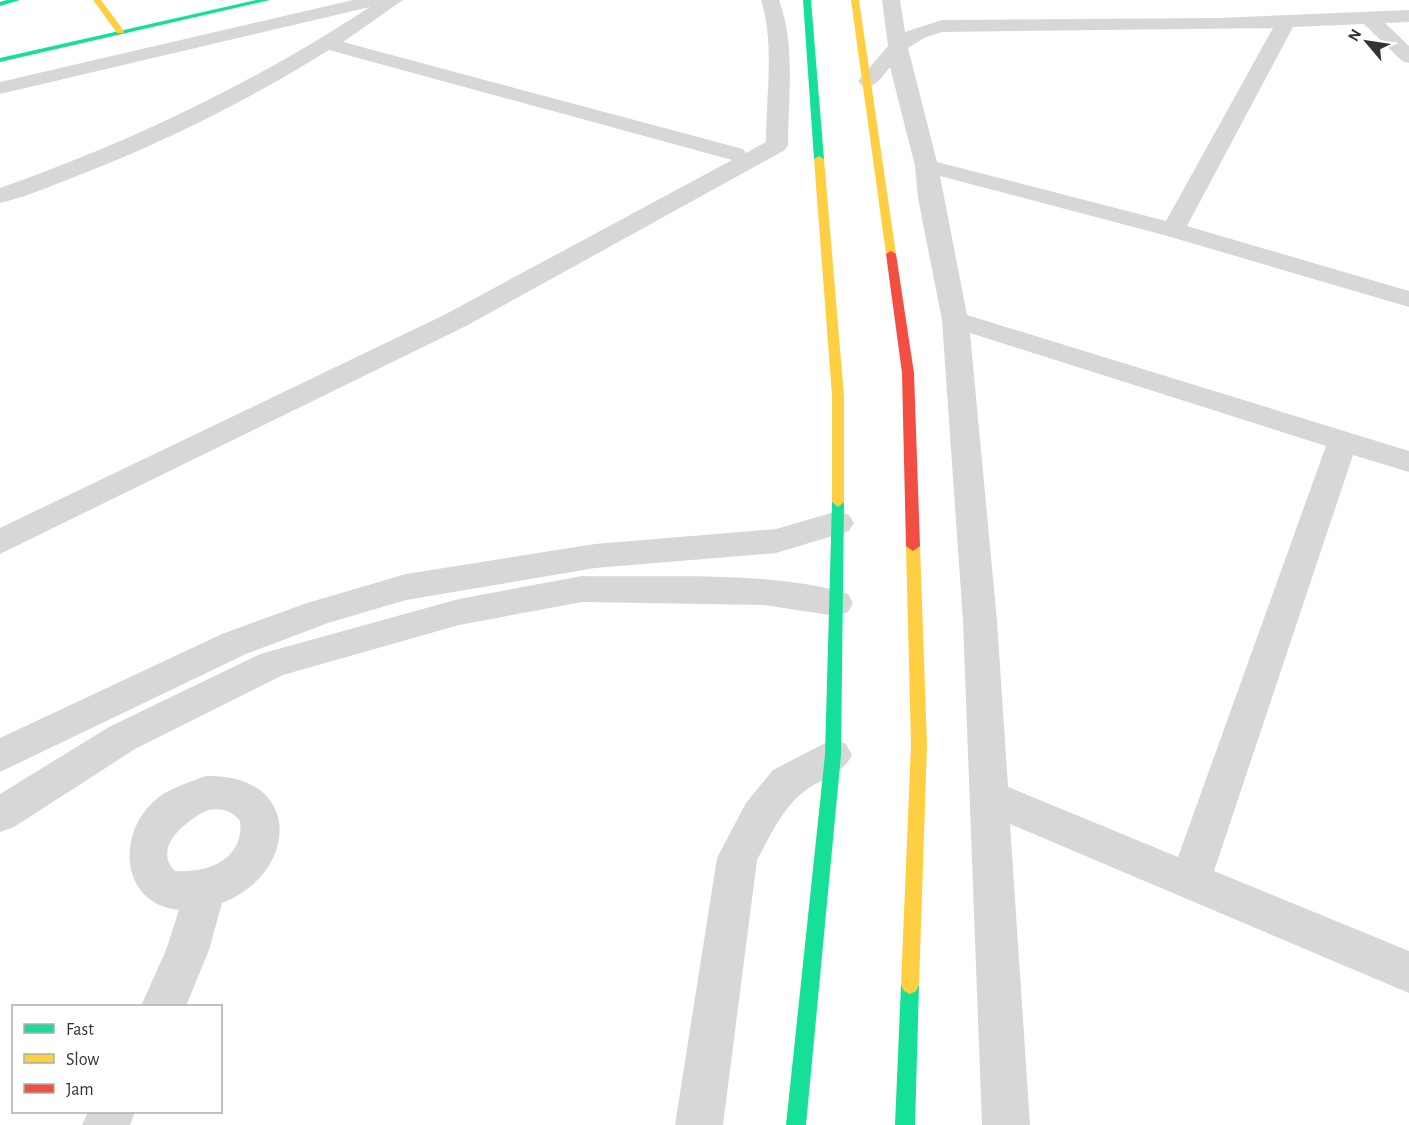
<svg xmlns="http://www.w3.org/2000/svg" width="1409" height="1125" viewBox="0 0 1409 1125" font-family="'Alegreya Sans',sans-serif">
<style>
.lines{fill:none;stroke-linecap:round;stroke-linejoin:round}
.street{fill:#d7d7d7;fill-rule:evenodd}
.fast{fill:#16e098;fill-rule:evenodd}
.slow{fill:#ffcf43;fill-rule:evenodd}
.jam{fill:#f24e42;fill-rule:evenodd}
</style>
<rect width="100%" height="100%" fill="#fff"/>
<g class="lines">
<g class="street">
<path d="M353,0H403L343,42L743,149L746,153L766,142C766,95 775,45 761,0H779C796,46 788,97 788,145L785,150L466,326L0,554V528L446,314L732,160L329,50C252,98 171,139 87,172C58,183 30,196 0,203V188C131,142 254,83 370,7L0,94V82Z"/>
<path d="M882,0H900L905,32L942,20L1219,18L1409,10V22L1385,23L1409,46V63L1402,61L1364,24L1293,27L1187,226L1409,291V307L1164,235L940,176L967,315L1409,451V472L1353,455L1214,871L1409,951V993L1010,824L1030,1125H982L963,621L942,320L918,198L915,166L890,67C881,78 876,89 861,85L858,81L888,46ZM1273,28L1166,221L937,162L908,48L924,38L942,32ZM970,333L1326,446L1178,857L1008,787L997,621Z"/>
<polygon points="838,511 849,515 854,523 849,531 776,553 595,568 406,600 328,623 246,654 0,772 0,738 222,634 307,603 406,574 595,544 776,529"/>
<path d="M582,576C662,578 772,570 848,594L853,603L848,612L836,616L764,605L582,602L459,625L283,675L135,749L14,827L0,832V794L109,727L260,654L459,599Z"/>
<path d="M833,739L846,744L852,755C842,776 818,779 801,794C781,811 769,838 757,860L723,1125H675L717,858L746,803L773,770Z"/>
<path d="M206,776C304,774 299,873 222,903L209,950L186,1006H141L166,950L179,910C122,904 116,838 152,803C166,789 187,783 206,776ZM208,810C223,809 230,809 240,821C245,859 207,874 175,871C151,847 188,819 208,810Z"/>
<polygon points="88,1112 135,1112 130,1125 82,1125"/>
</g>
<g class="fast">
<polygon points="7,0 20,0 0,6 0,2"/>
<polygon points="256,0 270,0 0,62 0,58"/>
<polygon points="803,0 811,0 824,159 819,162 814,159"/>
<polygon points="838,497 844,502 841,755 806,1125 786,1125 825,755 832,502"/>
<polygon points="910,976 916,979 919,985 915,1125 895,1125 901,985 904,979"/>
</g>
<g class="slow">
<polygon points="93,0 101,0 124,31 123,33 117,33"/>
<polygon points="851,0 859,0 896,254 891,257 886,254"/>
<polygon points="819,156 824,159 844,396 844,502 838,507 832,502 832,396 814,159"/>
<polygon points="913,541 920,546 927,745 919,985 916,991 910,994 904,991 901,985 911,745 906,546"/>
</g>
<polygon class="jam" points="891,251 896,254 914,373 920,546 913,551 906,546 902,373 886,254"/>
</g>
<rect x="12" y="1005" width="210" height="108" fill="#ffffff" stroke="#adadad" stroke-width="1.5"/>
<rect x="24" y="1024" width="30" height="9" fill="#16e098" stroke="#adadad" stroke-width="1.5"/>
<text x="66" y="1035" font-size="18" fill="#333333">Fast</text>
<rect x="24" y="1054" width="30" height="9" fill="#ffcf43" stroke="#adadad" stroke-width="1.5"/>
<text x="66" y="1065" font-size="18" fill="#333333">Slow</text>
<rect x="24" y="1084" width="30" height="9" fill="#f24e42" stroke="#adadad" stroke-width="1.5"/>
<text x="66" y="1095" font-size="18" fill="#333333">Jam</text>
<g transform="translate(1367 42) rotate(299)" stroke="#ffffff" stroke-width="4.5" paint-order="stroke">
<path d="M0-4.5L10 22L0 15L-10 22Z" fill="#333333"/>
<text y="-9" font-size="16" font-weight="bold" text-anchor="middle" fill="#333333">N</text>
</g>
</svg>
